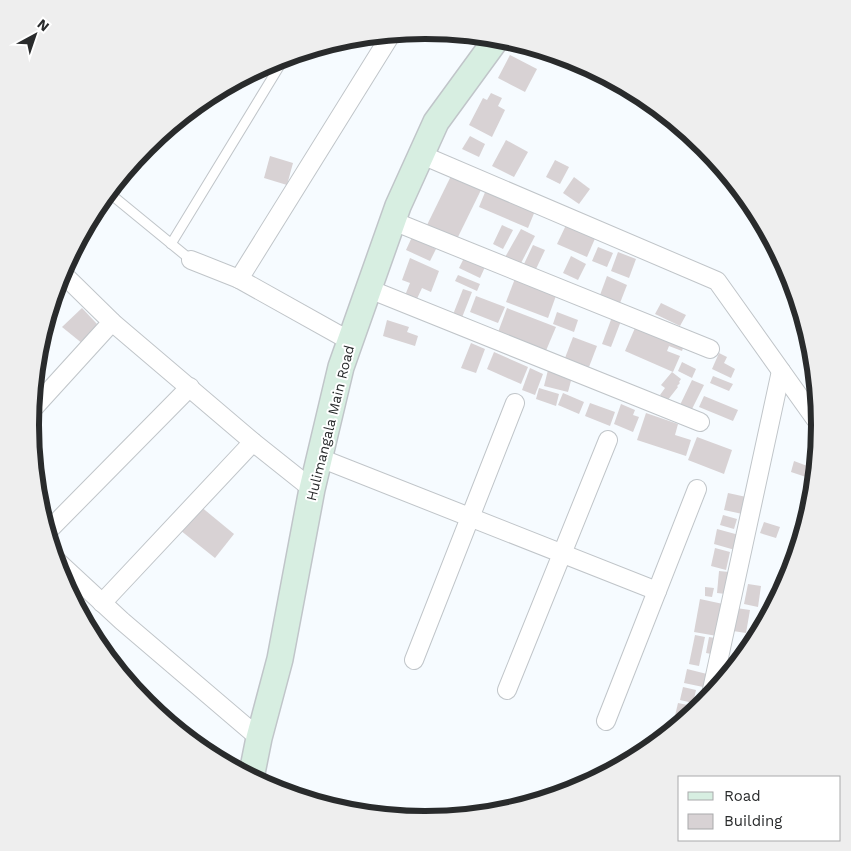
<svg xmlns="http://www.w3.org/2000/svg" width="851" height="851" viewBox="0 0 851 851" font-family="'Work Sans',sans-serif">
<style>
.building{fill:#d8d2d4}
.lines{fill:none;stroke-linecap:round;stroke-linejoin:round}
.lane-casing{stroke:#c0c5c9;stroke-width:11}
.street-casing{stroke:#c0c5c9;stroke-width:20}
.secondary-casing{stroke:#c0c5c9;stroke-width:28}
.lane{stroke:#fff;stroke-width:9}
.street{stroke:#fff;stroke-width:18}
.secondary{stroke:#d7eee1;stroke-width:25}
.labels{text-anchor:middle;stroke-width:4;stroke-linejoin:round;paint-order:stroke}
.street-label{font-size:14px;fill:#292b2c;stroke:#fff}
.rim{fill:none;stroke:#292b2c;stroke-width:6}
</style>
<rect width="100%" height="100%" fill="#f6fbff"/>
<g class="building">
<polygon points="510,55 537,69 525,92 498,78"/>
<polygon points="491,93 502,98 498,106 505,110 492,137 469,125 483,98 487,100"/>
<polygon points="470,136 485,144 479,157 462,149"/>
<polygon points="506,140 528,152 514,177 492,166"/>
<polygon points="270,156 293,163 287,185 264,178"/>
<polygon points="555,160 569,167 560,184 546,177"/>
<polygon points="451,176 481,190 457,239 427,225"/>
<polygon points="574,177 590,189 579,204 563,193"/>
<polygon points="488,185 537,206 528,228 479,207"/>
<polygon points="568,221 597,234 587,257 557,244"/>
<polygon points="502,225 513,230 503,249 493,244"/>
<polygon points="521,229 535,236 519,267 504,259"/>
<polygon points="412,237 436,249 430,261 406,250"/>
<polygon points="533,245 545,250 536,269 524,264"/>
<polygon points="598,247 613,253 607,267 592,261"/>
<polygon points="618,252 636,259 629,278 611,271"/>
<polygon points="571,256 586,264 578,280 563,273"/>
<polygon points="410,258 439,271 431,292 422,288 415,303 404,298 410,283 402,280"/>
<polygon points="464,258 485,267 480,278 459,268"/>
<polygon points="458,275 480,284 477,291 455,281"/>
<polygon points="516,276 557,293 548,318 506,302"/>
<polygon points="607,276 627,285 620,303 600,295"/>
<polygon points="463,289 472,292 461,320 452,317"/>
<polygon points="476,296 505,307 498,323 470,312"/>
<polygon points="661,303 686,315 680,326 655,314"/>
<polygon points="82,308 97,324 83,344 62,327"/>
<polygon points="507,308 556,327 545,353 497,335"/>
<polygon points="557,312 578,320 574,332 553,324"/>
<polygon points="612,317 621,321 611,347 602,344"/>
<polygon points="387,320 409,327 407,332 418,336 415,346 383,336"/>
<polygon points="635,328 652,335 653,332 684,345 682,351 669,346 667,351 680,356 673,372 625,351"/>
<polygon points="573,337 597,346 589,367 565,358"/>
<polygon points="471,343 485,349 476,373 461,368"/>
<polygon points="494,352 528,367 521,384 487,369"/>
<polygon points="719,353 727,357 724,363 735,369 731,378 712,369"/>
<polygon points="682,362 696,369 692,378 678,371"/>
<polygon points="530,368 543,374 535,395 522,390"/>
<polygon points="548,370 572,377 568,392 544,386"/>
<polygon points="672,372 681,379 679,382 680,383 677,386 678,387 667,401 660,395 665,388 661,385"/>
<polygon points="713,376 733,384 729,391 710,383"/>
<polygon points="692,380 704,385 692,409 680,405"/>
<polygon points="539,388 559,394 556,406 536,399"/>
<polygon points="563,393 584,402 579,414 558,405"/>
<polygon points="704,396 738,410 733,421 699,407"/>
<polygon points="590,403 615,412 610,426 585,416"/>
<polygon points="621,404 635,410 633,415 639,417 633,432 614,424"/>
<polygon points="646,413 678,424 675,435 691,440 686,456 637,440"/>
<polygon points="697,437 732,450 724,474 688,460"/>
<polygon points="794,461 810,467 806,477 791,472"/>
<polygon points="809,477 816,479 813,504 802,500"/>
<polygon points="728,493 751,498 747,515 724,510"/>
<polygon points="803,504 812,506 803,537 798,536"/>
<polygon points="200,506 234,534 215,558 180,530"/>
<polygon points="723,515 737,519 734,529 720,525"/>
<polygon points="764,522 780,527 776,538 760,533"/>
<polygon points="717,529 739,535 735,550 714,544"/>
<polygon points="715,548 730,552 726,570 711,566"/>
<polygon points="719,571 729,572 726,594 717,593"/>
<polygon points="748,584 761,586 758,607 744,604"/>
<polygon points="705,587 714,588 712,597 705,596"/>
<polygon points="700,599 723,604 717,636 694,632"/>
<polygon points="763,605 774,608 762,631 759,631"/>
<polygon points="736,608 750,610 746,633 733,631"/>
<polygon points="695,635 705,637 699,666 689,664"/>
<polygon points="709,637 720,639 717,655 706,653"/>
<polygon points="687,669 711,675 708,688 684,683"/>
<polygon points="683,687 696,690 693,703 680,700"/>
<polygon points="678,703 702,708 684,723 674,720"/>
</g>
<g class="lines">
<defs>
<g id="lane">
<polyline points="108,192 191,260"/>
<polyline points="171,244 285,57"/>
</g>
<g id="street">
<polyline points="422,155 717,281 821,427"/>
<polyline points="393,221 710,349"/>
<polyline points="191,260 239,279 350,341"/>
<polyline points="61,272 112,322 253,442 312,489"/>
<polyline points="239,279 392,33"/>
<polyline points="369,289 700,422"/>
<polyline points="31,411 112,322"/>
<polyline points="320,458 657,591"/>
<polyline points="47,532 190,387"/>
<polyline points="55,559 122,621 259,738"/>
<polyline points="102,603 253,442"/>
<polyline points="414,660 515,403"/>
<polyline points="507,690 608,440"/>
<polyline points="710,699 781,371"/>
<polyline points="606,721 697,489"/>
</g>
<polyline id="secondary" points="251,778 259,738 280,659 312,489 341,367 398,206 436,122 498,37"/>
</defs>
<use href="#lane" class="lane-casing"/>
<use href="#street" class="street-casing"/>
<use href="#secondary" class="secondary-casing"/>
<use href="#lane" class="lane"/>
<use href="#street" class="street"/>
<use href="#secondary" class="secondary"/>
</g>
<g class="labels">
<g class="street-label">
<text transform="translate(330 423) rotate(-76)" y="5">Hulimangala Main Road</text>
</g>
</g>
<path d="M0 0H851V851H0ZM39 425a386 386 0 1 1 772 0a386 386 0 1 1-772 0Z" fill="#eee" fill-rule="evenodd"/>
<path class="rim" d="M39 425a386 386 0 1 1 772 0a386 386 0 1 1-772 0Z"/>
<rect x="678" y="776" width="162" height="65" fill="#ffffff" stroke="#a9aaab"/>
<rect x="688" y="792" width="25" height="8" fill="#d7eee1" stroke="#a9aaab"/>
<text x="724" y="801" font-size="15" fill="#292b2c">Road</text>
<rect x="688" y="814" width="25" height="15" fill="#d8d2d4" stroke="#a9aaab"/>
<text x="724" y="826" font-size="15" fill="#292b2c">Building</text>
<g transform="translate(35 35) rotate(40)" stroke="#ffffff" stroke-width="4" paint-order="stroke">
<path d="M0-4L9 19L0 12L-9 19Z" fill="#292b2c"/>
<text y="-8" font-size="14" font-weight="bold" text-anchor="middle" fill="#292b2c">N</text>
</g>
</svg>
